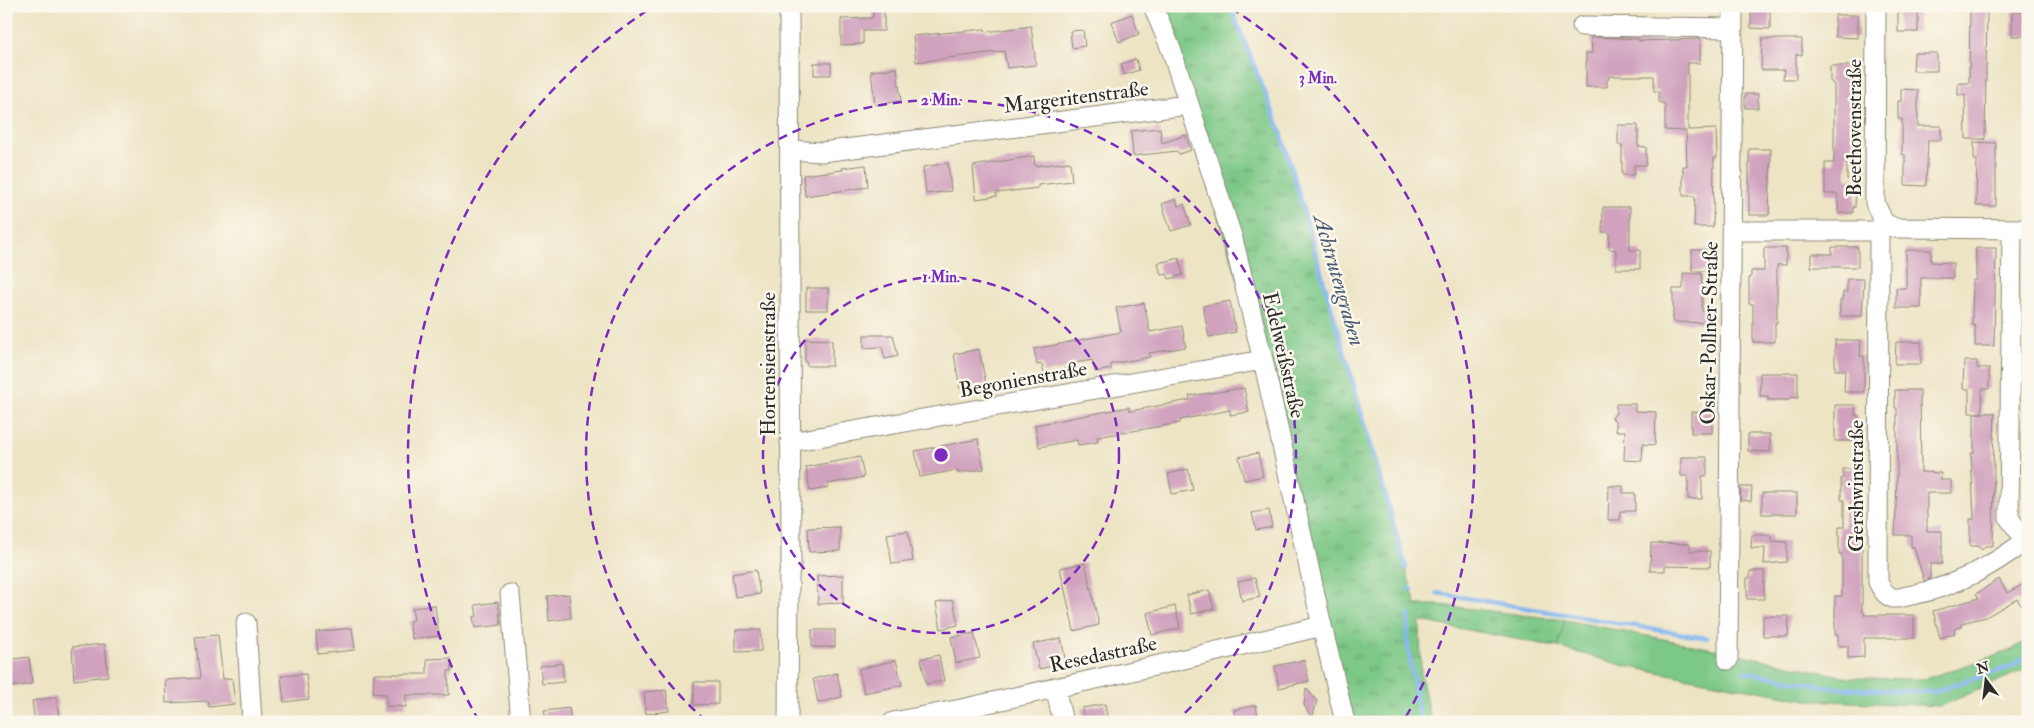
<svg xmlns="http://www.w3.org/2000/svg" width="2034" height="728" viewBox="0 0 2034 728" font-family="'IM FELL Double Pica',serif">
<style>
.grass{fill:url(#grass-tufts);stroke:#547a58}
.green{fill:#7cc886;stroke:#547a58}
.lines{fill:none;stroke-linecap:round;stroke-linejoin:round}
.stream{stroke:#82b5ef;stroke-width:4.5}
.building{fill:#d0a2be}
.minor-casing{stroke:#8c8878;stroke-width:21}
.minor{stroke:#fff;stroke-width:19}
.ring{fill:none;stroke:#7b2cbf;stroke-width:2.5;stroke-dasharray:9 6}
.labels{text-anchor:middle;stroke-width:5;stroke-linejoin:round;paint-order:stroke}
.street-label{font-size:21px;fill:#2b2b2b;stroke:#fbf7ec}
.water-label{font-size:22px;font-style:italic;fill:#495b70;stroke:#fbf7ec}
.centre{fill:#7b2cbf;stroke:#fbf7ec;stroke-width:2.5}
.ring-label{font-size:15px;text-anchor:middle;font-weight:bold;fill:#7b2cbf;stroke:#fbf7ec;stroke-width:5;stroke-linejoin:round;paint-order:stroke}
</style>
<defs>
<pattern id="grass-tufts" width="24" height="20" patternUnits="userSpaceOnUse" patternTransform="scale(1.25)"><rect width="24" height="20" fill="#7cc886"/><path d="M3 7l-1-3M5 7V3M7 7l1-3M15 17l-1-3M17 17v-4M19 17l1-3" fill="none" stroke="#66a36e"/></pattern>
</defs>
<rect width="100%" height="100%" fill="#fbf7ec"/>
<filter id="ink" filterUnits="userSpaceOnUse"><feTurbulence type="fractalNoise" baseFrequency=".02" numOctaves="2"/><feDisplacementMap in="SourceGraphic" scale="10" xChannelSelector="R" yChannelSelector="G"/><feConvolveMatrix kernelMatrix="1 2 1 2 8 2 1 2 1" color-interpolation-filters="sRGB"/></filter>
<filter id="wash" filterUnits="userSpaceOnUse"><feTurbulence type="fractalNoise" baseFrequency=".0096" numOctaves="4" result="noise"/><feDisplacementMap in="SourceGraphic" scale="20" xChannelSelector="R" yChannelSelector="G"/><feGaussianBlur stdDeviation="1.12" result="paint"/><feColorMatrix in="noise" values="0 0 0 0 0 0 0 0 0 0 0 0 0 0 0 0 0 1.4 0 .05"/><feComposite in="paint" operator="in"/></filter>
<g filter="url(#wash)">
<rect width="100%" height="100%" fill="#ede4c4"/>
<polygon class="grass" points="1153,6 1230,6 1281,132 1416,605 1440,605 1565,620 1558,647 1420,621 1421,675 1431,722 1345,722 1263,360"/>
<polygon class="green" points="1565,620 1729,652 1850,678 1925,679 2012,650 2028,638 2028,668 1941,706 1807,700 1625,666 1558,647"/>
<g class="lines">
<g class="stream">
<polyline points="1230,6 1281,132 1406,568"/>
<polyline points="1410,589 1412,589"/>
<polyline points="1437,593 1707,638"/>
<polyline points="1409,614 1407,640 1420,722"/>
<polyline points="1745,672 1835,688 1933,692 2013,666 2028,656"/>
</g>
</g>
<g id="blocks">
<g class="building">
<polygon points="1751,9 1770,9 1770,29 1751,28"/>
<polygon points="873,10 884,10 884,31 863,31 863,44 841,45 841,19 873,18"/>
<polygon points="1970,10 1987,10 1985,139 1966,139 1965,95 1958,95 1958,83 1969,83"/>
<rect x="1898" y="12" width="20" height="20"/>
<polygon points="2012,12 2028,13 2028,36 2012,36"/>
<polygon points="1132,14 1139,34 1119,42 1111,22"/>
<polygon points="1835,15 1858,15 1858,38 1835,37"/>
<polygon points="1031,26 1036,65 1007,68 1004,51 916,62 913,36 985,29 986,32"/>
<polygon points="1083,30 1085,46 1072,48 1070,31"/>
<polygon points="1591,37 1639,39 1639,41 1700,39 1700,63 1688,63 1688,130 1716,129 1717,158 1714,158 1713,227 1694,227 1695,196 1683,196 1683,166 1687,166 1686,131 1665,130 1665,104 1659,102 1659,91 1654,91 1654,76 1609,76 1609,79 1607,79 1607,87 1586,87 1586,53 1592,53"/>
<polygon points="1762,39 1802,39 1802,55 1796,54 1796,79 1783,79 1784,70 1761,70"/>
<polygon points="1914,53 1937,53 1937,71 1913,71"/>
<polygon points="1136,59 1139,70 1124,75 1121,64"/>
<rect x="814" y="63" width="17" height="12"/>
<polygon points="1830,66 1856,66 1853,154 1847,154 1847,179 1856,179 1855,208 1853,207 1853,213 1838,213 1838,194 1825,194 1825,163 1834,163 1834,85 1830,81"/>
<polygon points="897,68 901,101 875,105 871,71"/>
<polygon points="1901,89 1918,90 1918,126 1941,126 1941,140 1928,140 1926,186 1905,185 1905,155 1902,154 1902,119 1898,119 1898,101 1901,101"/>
<rect x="1745" y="94" width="13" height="14"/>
<polygon points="1618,125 1638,125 1638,146 1646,147 1646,165 1634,165 1634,175 1622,175 1622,145 1618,145"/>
<polygon points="1160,128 1162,143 1186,135 1191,150 1179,154 1177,151 1133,156 1131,131"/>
<polygon points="1974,142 1996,143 1996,206 1976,206 1977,160 1974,160"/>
<polygon points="1749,149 1771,149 1769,215 1749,215"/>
<polygon points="1034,156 1035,166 1070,162 1072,181 1038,185 1038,188 996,193 997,196 976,199 973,166"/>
<polygon points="948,163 951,191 926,194 923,167"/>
<polygon points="866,165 868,187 805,196 803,175 843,170 842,168"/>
<polygon points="1176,199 1178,206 1184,204 1191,225 1171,231 1162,204"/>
<polygon points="1603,207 1630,207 1630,250 1640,250 1640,269 1616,269 1616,250 1609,249 1609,232 1602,232"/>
<polygon points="1832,247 1858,247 1858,267 1811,267 1811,254 1832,254"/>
<polygon points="1764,248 1786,248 1786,265 1777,265 1777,323 1775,323 1775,342 1753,342 1753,304 1749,304 1749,278 1751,278 1751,271 1764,271"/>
<polygon points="1976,248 1996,248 1994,346 1975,346 1975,326 1972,325 1973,280 1976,280"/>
<rect x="1692" y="250" width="21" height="21"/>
<polygon points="1906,250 1931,250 1931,262 1953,263 1953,278 1921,278 1921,308 1896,308 1896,288 1906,288"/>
<polygon points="1179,258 1183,275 1169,279 1167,274 1161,275 1158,263"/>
<polygon points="1683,273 1702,274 1702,311 1714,311 1714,323 1673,322 1673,289 1683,289"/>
<polygon points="1847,279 1864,279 1862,316 1840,316 1840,300 1842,300 1843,292 1847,292"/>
<rect x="806" y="288" width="22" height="22"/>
<polygon points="1230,301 1236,332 1209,337 1203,306"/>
<polygon points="1144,303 1150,332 1182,326 1186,347 1149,353 1150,357 1111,364 1111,369 1095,372 1092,360 1070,364 1071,368 1044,373 1042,364 1037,365 1034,349 1121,332 1116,308"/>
<polygon points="864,335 893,335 898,356 885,359 882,347 864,348"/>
<polygon points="805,339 832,340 832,366 808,366 805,361"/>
<polygon points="1835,340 1861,340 1860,356 1864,356 1864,392 1844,392 1845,370 1835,370"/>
<polygon points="1896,342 1921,342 1921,364 1895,364"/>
<polygon points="979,349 986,384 960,389 954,354"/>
<polygon points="1964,361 1977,361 1977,368 1989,368 1989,389 1982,389 1982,413 1969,413 1969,389 1963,389"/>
<polygon points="1760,373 1798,373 1798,398 1790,397 1790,400 1768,400 1768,396 1760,396"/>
<polygon points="1244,388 1249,412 1230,415 1230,410 1180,420 1180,423 1097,437 1098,442 1078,445 1077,440 1039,447 1035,425 1129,407 1130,411 1190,400 1189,396"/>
<polygon points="1895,390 1920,390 1921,472 1941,473 1941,480 1951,480 1951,493 1927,493 1927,531 1942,531 1942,564 1930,564 1930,579 1924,581 1914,547 1911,547 1911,535 1895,535 1897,479 1897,408 1895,408"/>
<polygon points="1616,404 1635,404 1635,411 1656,412 1655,445 1643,444 1642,461 1624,460 1625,431 1616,431 1616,422 1612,418 1616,413"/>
<polygon points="1835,405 1855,405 1855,415 1858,415 1858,441 1835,441"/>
<rect x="1691" y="412" width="21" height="21"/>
<polygon points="1974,413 1995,413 1993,460 1994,460 1993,546 1985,546 1982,550 1978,546 1970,546 1970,519 1974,519 1971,453 1974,453"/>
<polygon points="1748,434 1770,434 1770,452 1748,451"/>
<polygon points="978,439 984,469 958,473 957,470 920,477 915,451"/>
<polygon points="1258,453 1263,476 1244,480 1239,457"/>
<polygon points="860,457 864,477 828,484 828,488 810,491 806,467"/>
<polygon points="1681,457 1707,457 1707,476 1702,476 1702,499 1688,499 1688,476 1681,476"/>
<polygon points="1188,469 1193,490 1172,494 1168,474"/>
<polygon points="1843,469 1858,469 1858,478 1860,478 1860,500 1856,500 1856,527 1862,527 1862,611 1864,612 1864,615 1914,615 1914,638 1864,638 1864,657 1848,658 1848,646 1838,646 1838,635 1835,635 1835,596 1842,596 1842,554 1839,554 1839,527 1844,527 1844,500 1841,500 1841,478 1843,478"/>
<polygon points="1609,486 1623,486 1623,493 1635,493 1635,511 1620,511 1620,520 1608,520"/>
<polygon points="1741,487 1752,487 1751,501 1740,500"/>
<rect x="1762" y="493" width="35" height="21"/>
<polygon points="1269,510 1272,527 1256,530 1252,513"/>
<polygon points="840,527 840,551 809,552 808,528"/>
<polygon points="908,531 913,561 892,564 887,534"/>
<polygon points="1752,535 1771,535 1771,541 1787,542 1787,562 1764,564 1765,548 1751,548"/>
<polygon points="1651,543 1690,544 1690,551 1710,551 1710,567 1665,566 1665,571 1650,571"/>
<polygon points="1085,563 1099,625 1074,631 1060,568"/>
<polygon points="756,570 760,594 735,597 732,574"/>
<polygon points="1750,571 1764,571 1764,599 1747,599 1747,578 1750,578"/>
<polygon points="843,575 843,603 818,604 817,576"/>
<polygon points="1255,578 1260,597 1242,601 1238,582"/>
<polygon points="1999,579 2007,593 2028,582 2028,615 2017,599 1986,617 1962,623 1962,627 1954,629 1955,633 1940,638 1933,611 1979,598 1976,594"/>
<polygon points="1209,590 1214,609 1191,614 1187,595"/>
<polygon points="569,594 571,618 549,621 547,596"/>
<polygon points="953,600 958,625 941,629 936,603"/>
<polygon points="498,602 501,625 475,628 473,617 477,616 475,605"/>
<polygon points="435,605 439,636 412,639 409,621 414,620 412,608"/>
<polygon points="1175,606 1180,628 1152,635 1147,613"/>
<polygon points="1763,616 1789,616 1788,636 1763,636"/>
<polygon points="352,628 355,650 318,654 316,632"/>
<polygon points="736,630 761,630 761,651 736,652"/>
<rect x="812" y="630" width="23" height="17"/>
<polygon points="974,633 980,658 956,663 951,637"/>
<polygon points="218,635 223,679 232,678 235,704 209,707 208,701 166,703 165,680 200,678 195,637"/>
<polygon points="1061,638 1066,663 1039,669 1033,644"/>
<polygon points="105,644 108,676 74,680 72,647"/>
<polygon points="939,655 944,681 926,684 921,659"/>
<polygon points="29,657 32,684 9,687 6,660"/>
<polygon points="451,658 452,671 448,671 449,695 406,695 406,707 386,706 386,694 373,693 374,674 427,674 427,659"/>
<polygon points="896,660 902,685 864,693 859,669"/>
<polygon points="1304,660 1309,681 1279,688 1275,666"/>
<polygon points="562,663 564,682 542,684 540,666"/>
<polygon points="837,673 842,697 818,703 813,679"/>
<polygon points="306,674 309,699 284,702 281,676"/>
<polygon points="694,682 718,682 718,704 694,705"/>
<polygon points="1306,688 1317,701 1312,719 1304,705"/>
<polygon points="666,690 669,711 646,714 644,692"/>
<polygon points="56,697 59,717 35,721 32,701"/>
<polygon points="1105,704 1108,722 1084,722 1082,708"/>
<polygon points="1256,705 1259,722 1237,722 1234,710"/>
<polygon points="569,708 571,722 546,722 544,711"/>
</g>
</g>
</g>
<g filter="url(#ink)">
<use href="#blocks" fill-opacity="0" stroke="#8c8878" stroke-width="1"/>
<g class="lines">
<defs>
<g id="minor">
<polyline points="1153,6 1171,49 1233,239 1263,360 1322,626 1345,722"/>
<polyline points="1876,6 1875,203 1884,223 1895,228 2028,229"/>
<polyline points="1582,26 1733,28"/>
<polyline points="790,150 822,152 1188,105"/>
<path d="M1884,223L1879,231L1878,582C1882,589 1884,595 1893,598C1898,599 1906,596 1912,595C1957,586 1992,566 2028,539"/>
<polyline points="2012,229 2009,518 2026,541"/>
<polyline points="1733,231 1879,231"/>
<polyline points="790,442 1263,360"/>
<polyline points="510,594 521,722"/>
<polyline points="246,623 252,722"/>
<polyline points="1728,660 1733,6"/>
<polyline points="1055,687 1063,722"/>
<polyline points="788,722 789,574 791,565 789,6"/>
<polyline points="893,722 961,709 1159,665 1322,626"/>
</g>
</defs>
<use href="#minor" class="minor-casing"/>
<use href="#minor" class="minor"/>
</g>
</g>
<g class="ring">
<circle cx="941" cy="455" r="178"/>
<path d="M706 721A355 355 0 1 1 1176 721"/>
<path d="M479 721A533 533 0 0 1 651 8M1231 8A533 533 0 0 1 1403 722"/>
</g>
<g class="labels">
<g class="street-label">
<text transform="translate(1076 97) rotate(-7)" y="7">Margeritenstraße</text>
<text transform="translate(1854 128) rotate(-90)" y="7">Beethovenstraße</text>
<text transform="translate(1709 333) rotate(-89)" y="7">Oskar-Pollner-Straße</text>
<text transform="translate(1284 355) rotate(77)" y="7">Edelweißstraße</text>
<text transform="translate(768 364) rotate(-90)" y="7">Hortensienstraße</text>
<text transform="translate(1023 379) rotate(-10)" y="7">Begonienstraße</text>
<text transform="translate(1856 486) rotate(-90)" y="7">Gershwinstraße</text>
<text transform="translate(1103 654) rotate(-12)" y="7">Resedastraße</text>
</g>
<g class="water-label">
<text transform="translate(1340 280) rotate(74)" y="8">Achtrutengraben</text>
</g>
</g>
<circle cx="941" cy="455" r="8" class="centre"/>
<g class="ring-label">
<text x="1318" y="83">3 Min.</text>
<text x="941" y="105">2 Min.</text>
<text x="941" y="282">1 Min.</text>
</g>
<rect width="2034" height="728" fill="none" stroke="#fbf7ec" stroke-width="25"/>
<g transform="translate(1986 680) rotate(345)" stroke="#fbf7ec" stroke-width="4" paint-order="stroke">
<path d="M0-4L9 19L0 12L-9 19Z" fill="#2b2b2b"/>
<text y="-8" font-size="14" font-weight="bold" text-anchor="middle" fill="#2b2b2b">N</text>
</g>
</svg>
